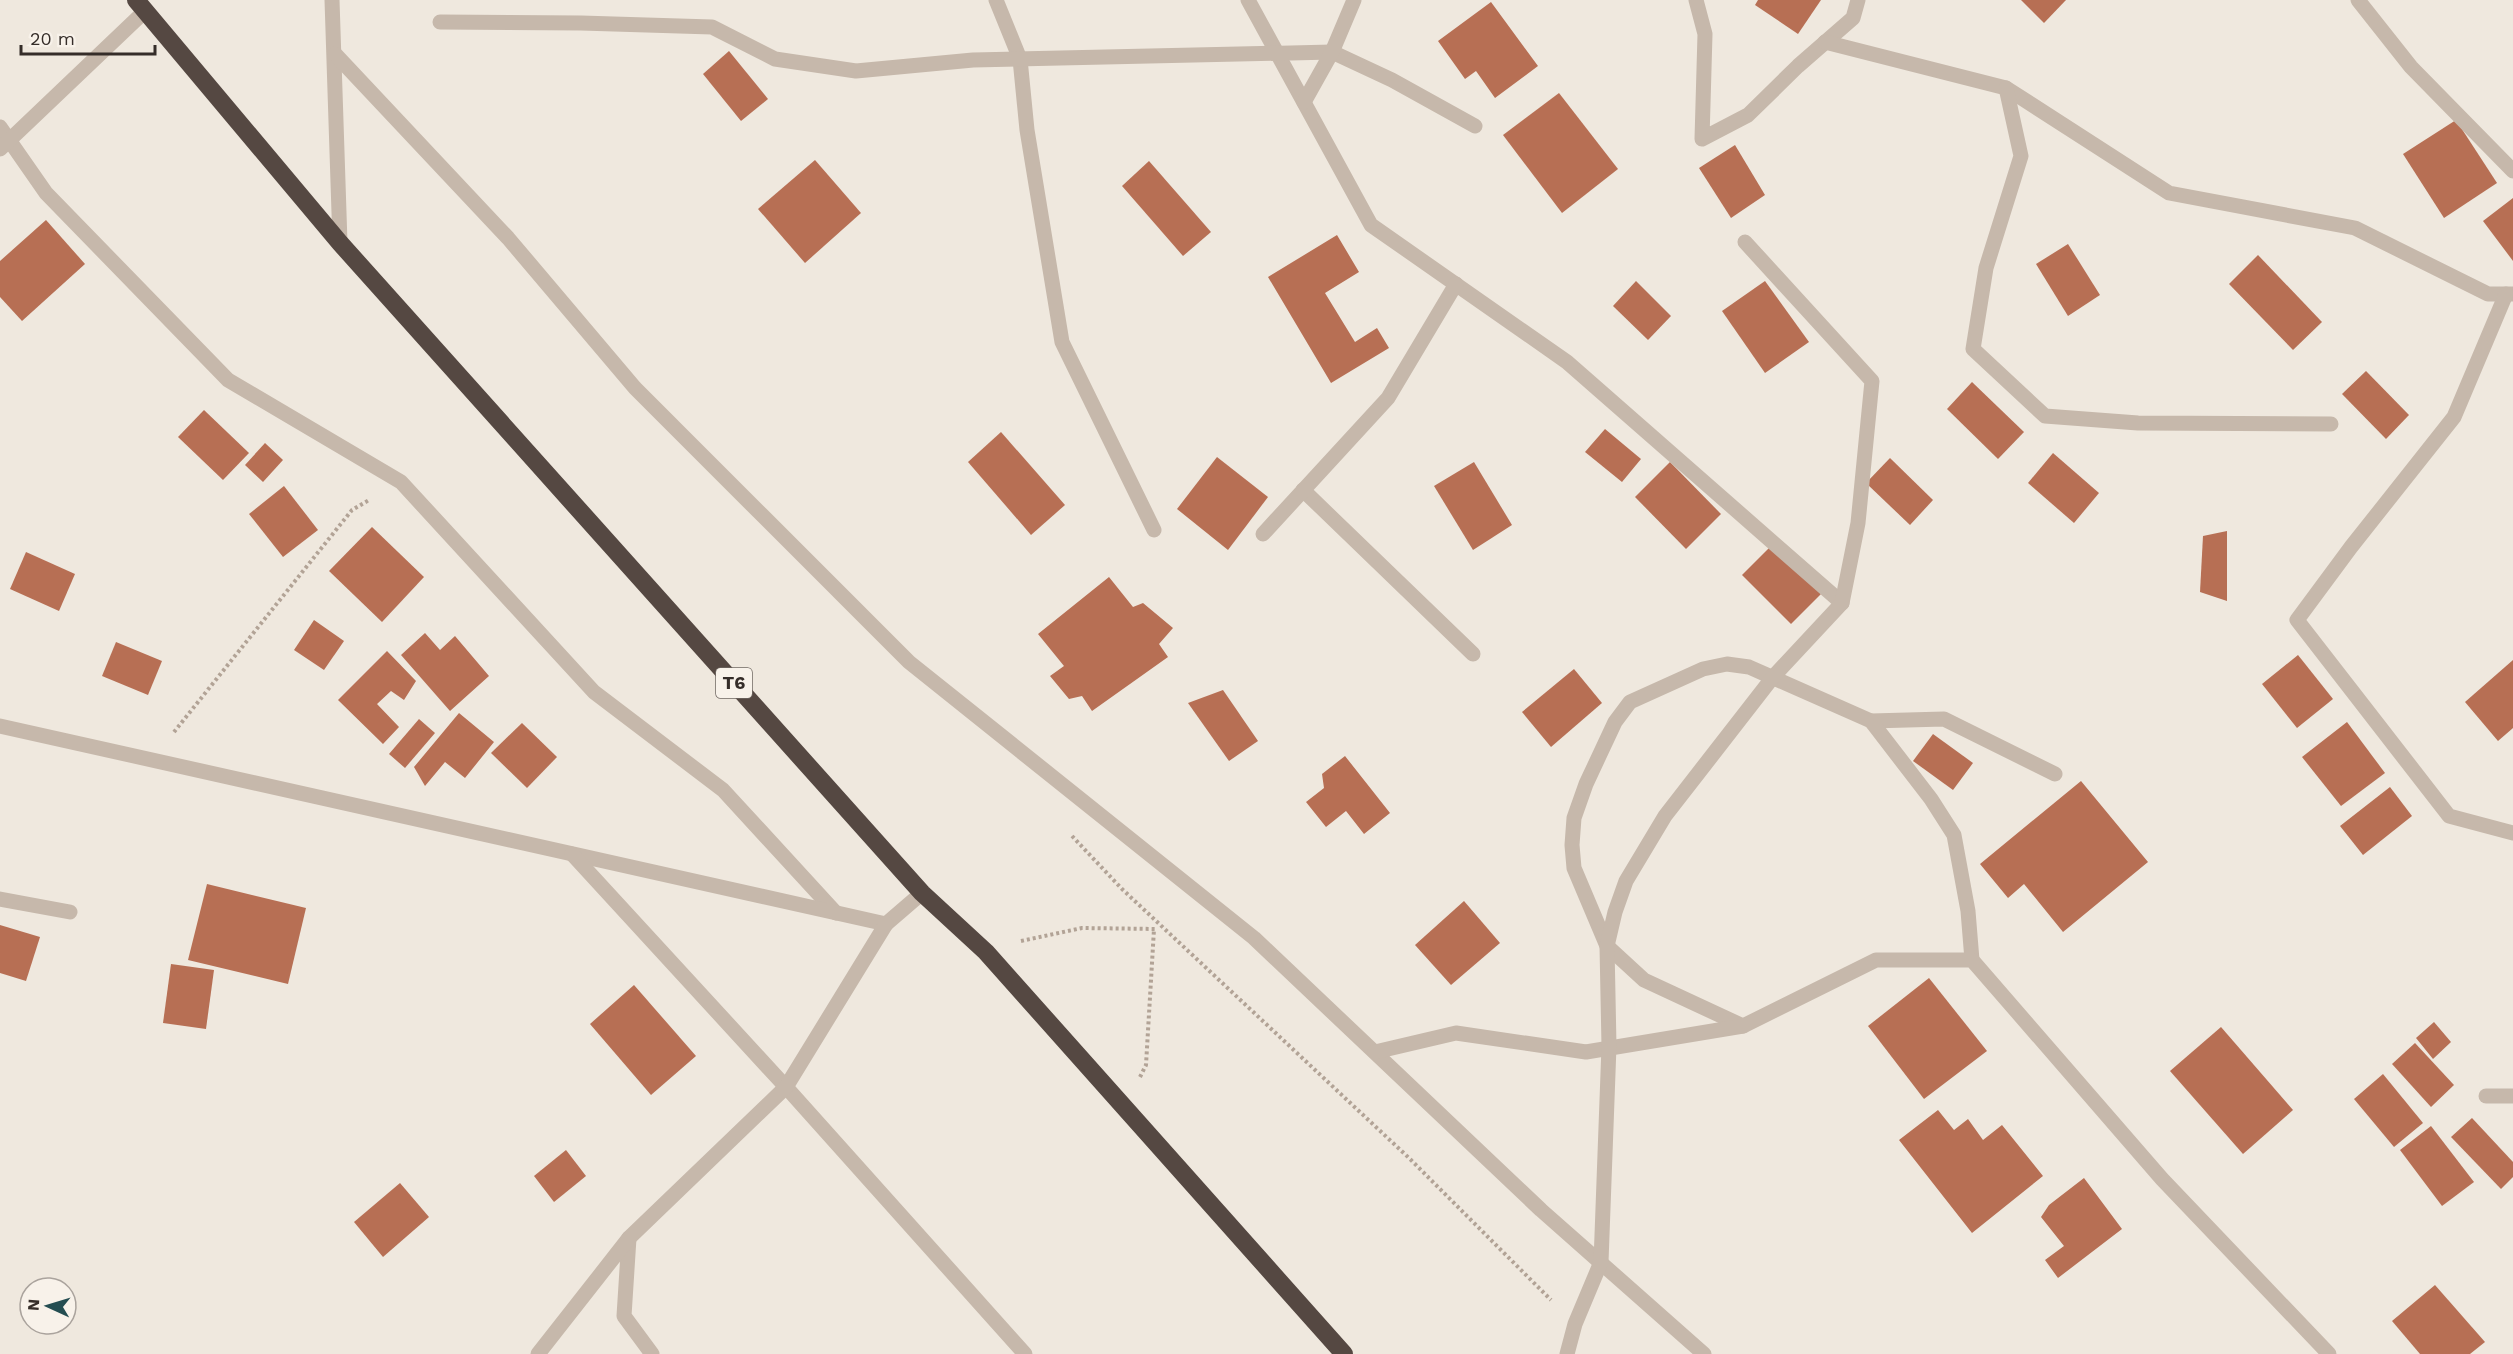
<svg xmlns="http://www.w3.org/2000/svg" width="2513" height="1354" viewBox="0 0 2513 1354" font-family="'Work Sans',sans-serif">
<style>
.building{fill:#b76f54}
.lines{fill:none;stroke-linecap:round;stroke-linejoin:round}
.path{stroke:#b2a396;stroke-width:4;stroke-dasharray:3 3;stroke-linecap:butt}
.minor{stroke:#c6b8ab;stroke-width:15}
.highway{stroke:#554842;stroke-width:18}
.labels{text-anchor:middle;stroke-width:4.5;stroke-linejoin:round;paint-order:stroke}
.shield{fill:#f8f2ea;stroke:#706863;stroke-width:1.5}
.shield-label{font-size:18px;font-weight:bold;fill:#352d29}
</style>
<rect width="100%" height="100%" fill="#efe8de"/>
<g class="building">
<polygon points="1758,0 1821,0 1798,34 1755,5"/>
<polygon points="2021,0 2066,0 2044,23"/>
<polygon points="1491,2 1538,66 1495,98 1476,71 1465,79 1438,41"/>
<polygon points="729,51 768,99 741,121 703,74"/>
<polygon points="1559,93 1618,169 1562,213 1503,135"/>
<polygon points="2456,120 2497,183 2444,218 2403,154"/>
<polygon points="1735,145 1765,195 1731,218 1699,168"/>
<polygon points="815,160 861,213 805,263 758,209"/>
<polygon points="1149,161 1211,232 1183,256 1122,186"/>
<polygon points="2513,198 2513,261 2483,221"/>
<polygon points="46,220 85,264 22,321 0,297 0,261"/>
<polygon points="1337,235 1359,272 1325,293 1355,342 1377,328 1389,348 1331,383 1268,277"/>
<polygon points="2068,244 2100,295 2068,316 2036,264"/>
<polygon points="2258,255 2322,322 2293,350 2229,284"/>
<polygon points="1636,281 1671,316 1648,340 1613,306"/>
<polygon points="1765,281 1809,342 1765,373 1722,311"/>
<polygon points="2366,371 2409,415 2386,439 2342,394"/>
<polygon points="1972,382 2024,432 1998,459 1947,409"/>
<polygon points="204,410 249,453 223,480 178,437"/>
<polygon points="1605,429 1641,459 1622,482 1585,452"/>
<polygon points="1001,432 1065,505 1031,535 968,462"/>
<polygon points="265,443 283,460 263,482 245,465"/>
<polygon points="2053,453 2099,493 2074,523 2028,483"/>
<polygon points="1217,457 1268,497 1228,550 1177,509"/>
<polygon points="1890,458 1933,500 1910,525 1866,483"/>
<polygon points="1474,462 1512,525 1473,550 1434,486"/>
<polygon points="1670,462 1721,514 1686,549 1635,497"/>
<polygon points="284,486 318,530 283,557 249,514"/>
<polygon points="372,527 424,577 382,622 329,571"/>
<polygon points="2227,531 2227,601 2200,592 2203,536"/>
<polygon points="1772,545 1821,594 1791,624 1742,575"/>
<polygon points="26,552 75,574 59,611 10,589"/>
<polygon points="1109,577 1133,607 1143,603 1173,628 1159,644 1168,657 1092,711 1082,696 1069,699 1050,676 1064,666 1038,634"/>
<polygon points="314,620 344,641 324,670 294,650"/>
<polygon points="425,633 440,650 455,636 489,676 450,711 401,655"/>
<polygon points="116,642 162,661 148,695 102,676"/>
<polygon points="387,651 416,681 404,700 391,691 377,704 399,727 383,744 338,700"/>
<polygon points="2298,655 2333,699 2297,728 2262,684"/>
<polygon points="2513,660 2513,728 2498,741 2465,702"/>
<polygon points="1574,669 1602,703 1551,747 1522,712"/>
<polygon points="1223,690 1258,741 1229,761 1188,703"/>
<polygon points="459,713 494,742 465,778 445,762 425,786 414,767"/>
<polygon points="419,719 435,733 405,768 389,754"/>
<polygon points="2347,722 2385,773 2341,806 2302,757"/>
<polygon points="522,723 557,757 527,788 491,753"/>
<polygon points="1933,734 1973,763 1953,790 1913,761"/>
<polygon points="1345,756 1390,813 1364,834 1346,811 1326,827 1306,802 1324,788 1322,774"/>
<polygon points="2081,781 2148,862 2063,932 2024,884 2008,898 1980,864"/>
<polygon points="2390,787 2412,816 2363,855 2340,826"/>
<polygon points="207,884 306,908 288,984 188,960"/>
<polygon points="1464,901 1500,943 1451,985 1415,945"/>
<polygon points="0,925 40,937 26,981 0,973"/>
<polygon points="171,964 214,970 206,1029 163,1023"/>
<polygon points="1929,978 1987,1051 1924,1099 1868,1026"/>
<polygon points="634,985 696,1056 651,1095 590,1024"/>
<polygon points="2434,1022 2451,1042 2433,1059 2416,1038"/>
<polygon points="2221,1027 2293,1110 2243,1154 2170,1071"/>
<polygon points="2415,1043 2454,1085 2431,1107 2392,1064"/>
<polygon points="2383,1074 2423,1123 2394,1147 2354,1099"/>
<polygon points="1938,1110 1954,1130 1968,1119 1983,1140 2002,1125 2043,1176 1972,1233 1899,1140"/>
<polygon points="2472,1118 2513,1162 2513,1177 2501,1189 2451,1137"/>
<polygon points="2431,1126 2474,1182 2442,1206 2400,1150"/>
<polygon points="566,1150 586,1176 554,1202 534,1176"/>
<polygon points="2084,1178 2122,1229 2058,1278 2045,1260 2064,1246 2041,1217 2049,1205"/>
<polygon points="400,1183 429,1217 383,1257 354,1222"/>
<polygon points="2435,1285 2485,1342 2470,1354 2420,1354 2392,1321"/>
</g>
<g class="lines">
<g class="path">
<polyline points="174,732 352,510 369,500"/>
<polyline points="1072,836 1122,889 1409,1158 1551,1300"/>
<polyline points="1021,941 1082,928 1156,929"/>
<polyline points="1140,1077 1146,1065 1154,929"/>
</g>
<g class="minor">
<polyline points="332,0 340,243"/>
<polyline points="996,0 1020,59 1027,130 1062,342 1154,530"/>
<polyline points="1248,0 1371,225 1567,362 1842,603"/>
<polyline points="1696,0 1705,34 1702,139 1748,115 1798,66 1853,18 1858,0"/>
<polyline points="2358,0 2411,67 2513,171"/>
<polyline points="440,22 581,23 712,27 775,59 856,71 973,60 1332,52 1392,80 1475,126"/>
<polyline points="1825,42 2006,88 2169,193 2355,228 2488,294 2513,294"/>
<polyline points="335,54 508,238 635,388 909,662 1254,938 1541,1210 1704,1354"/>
<polyline points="2006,88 2021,156 1986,268 1973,349 2045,416 2138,423 2331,424"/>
<polyline points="1304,102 1332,52 1354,0"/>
<polyline points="0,127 46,193 228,380 401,482 594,692 723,790 836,913"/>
<polyline points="0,149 145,11"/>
<polyline points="2506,294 2454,417 2351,547 2297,620 2449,816 2513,833"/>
<polyline points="1303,490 1473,654"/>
<polyline points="1263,534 1388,398 1456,284"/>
<polyline points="1871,721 1944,719 2055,774"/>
<polyline points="0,726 886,924 922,893"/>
<polyline points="572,854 786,1087 1025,1354"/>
<polyline points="0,899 70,912"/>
<polyline points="1743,1026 1644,980 1607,946 1574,868 1572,845 1574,818 1586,784 1615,722 1630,702 1703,669 1727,664 1749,667 1871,721 1931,799 1954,835 1968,911 1972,960"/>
<polyline points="1375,1052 1456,1033 1586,1052 1743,1026 1876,960 1972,960 2162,1179 2329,1354"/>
<polyline points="2486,1096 2513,1096"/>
<polyline points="629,1238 624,1316 652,1354"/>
<polyline points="538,1354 629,1238 786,1087 886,924"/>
<polyline points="1567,1354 1575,1324 1601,1262 1609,1046 1607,946 1615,912 1626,881 1665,816 1773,677 1842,603 1858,523 1872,381 1745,242"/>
</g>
<polyline class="highway" points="136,0 340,243 922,893 986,952 1344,1354"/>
</g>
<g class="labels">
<rect class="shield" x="716" y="668" width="36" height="30" rx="4.5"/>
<g class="shield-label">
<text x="734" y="689">T6</text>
</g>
</g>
<g transform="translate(48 1306) rotate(274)"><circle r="28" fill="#f8f2ea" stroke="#aaa39d" stroke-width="1.5"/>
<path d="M0-4.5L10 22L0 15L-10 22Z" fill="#244d51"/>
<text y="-9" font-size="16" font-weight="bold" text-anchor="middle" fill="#352d29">N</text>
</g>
<path d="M21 45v9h134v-9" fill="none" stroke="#352d29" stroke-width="3"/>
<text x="30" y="45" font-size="18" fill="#352d29" stroke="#f8f2ea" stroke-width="4.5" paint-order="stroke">20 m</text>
</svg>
